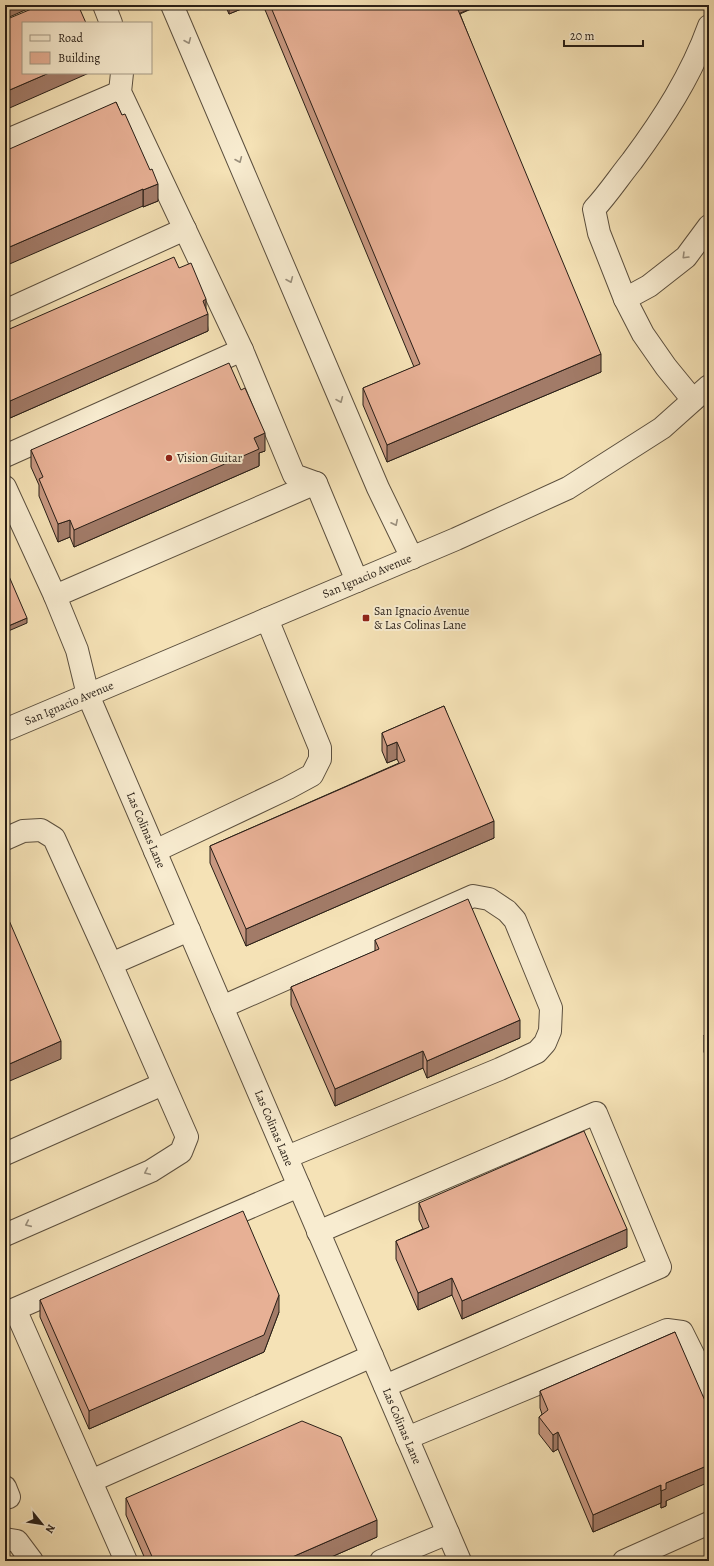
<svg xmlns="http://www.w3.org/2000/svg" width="714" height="1566" viewBox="0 0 714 1566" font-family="Alegreya,serif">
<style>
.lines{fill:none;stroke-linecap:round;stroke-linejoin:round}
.minor-casing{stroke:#5b4f3e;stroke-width:24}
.minor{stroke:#f8ecd0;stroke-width:22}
.wall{fill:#c79780;stroke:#281e16}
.shaded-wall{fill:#a27b68;stroke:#281e16}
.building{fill:#e7b095;stroke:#281e16}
.oneway{stroke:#9a8f7c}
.poi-dot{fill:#8f2418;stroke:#f8ecd0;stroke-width:1.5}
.labels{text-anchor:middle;stroke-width:4;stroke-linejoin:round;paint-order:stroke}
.poi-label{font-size:12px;fill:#281e16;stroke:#f8ecd0;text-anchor:start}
.street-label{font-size:12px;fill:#281e16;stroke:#f8ecd0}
</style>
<rect width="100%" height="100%" fill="#f5e2b6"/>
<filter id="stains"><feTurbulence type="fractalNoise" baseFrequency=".005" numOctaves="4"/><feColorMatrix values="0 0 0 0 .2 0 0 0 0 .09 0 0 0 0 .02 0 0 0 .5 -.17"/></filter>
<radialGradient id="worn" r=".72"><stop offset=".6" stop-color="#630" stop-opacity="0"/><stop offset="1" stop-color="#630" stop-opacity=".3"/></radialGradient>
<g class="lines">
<defs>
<g id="minor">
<polyline points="104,5 111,23"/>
<polyline points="172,5 378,488 412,558"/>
<polyline points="122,73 120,92 242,350 294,475 316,483 357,581"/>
<polyline points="5,141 120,92"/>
<polyline points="625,299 649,286 686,257 709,226"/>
<polyline points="5,311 185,229"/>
<path d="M693,400L666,367L643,334L625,299L599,233L594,209C608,194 619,177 632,161C663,119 691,76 709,26"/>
<polyline points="5,456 242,350"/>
<polyline points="316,483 55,596 77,650 88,695 460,1561"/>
<polyline points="5,487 55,596"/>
<polyline points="5,730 456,539 568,488 662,428 709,386"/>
<polyline points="5,839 23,831 41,830 54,838 111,964"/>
<polyline points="155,851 288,788 312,775 320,759 320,748 267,619"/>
<polyline points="222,1007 473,896 489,899 507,911 515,920 551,1008 550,1031 545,1043 537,1052 500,1069 287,1157"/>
<polyline points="5,1154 163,1084"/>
<polyline points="318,1232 596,1113 660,1267 385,1386"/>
<polyline points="5,1235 151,1171 181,1152 187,1137 111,964 189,930"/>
<polyline points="407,1438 667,1330 682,1332 709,1386"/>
<polyline points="91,1481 372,1356"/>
<polyline points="5,1487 9,1497 5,1498"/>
<polyline points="5,1539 17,1541 32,1561"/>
<polyline points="126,1561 15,1309 299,1186"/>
<polyline points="381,1561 448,1533"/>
<polyline points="624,1561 709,1523"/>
</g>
</defs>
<use href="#minor" class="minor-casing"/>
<use href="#minor" class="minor"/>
</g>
<g class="wall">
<polygon points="225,5 251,5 229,14"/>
<polygon points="263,5 480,5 460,14 601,372 387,462 363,405 363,388 414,367"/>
<polygon points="116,102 158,201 143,207 143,206"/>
<polygon points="179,268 206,309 208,331 10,418 5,407 5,331"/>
<polygon points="31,450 265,451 259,453 259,466 74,547 70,537 58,542 39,496 39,485 31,467"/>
<polygon points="444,706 494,838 246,946 210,863 210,846 399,763 397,759 387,763 382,751 382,733"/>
<polygon points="375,940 520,1038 427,1078 423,1068 335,1106 291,1005 291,987 375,951"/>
<polygon points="709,1033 709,1063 704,1052 704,1035"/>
<polygon points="419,1203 627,1247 462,1319 452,1295 418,1310 396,1259 396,1241 423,1229 419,1220"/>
<polygon points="40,1300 279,1312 264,1352 89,1429 40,1317"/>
<polygon points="675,1332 666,1506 661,1508 661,1503 593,1532 558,1449 553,1452 539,1434 539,1417 542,1414 540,1408 540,1391"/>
<polygon points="126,1498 377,1537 322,1561 146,1561 126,1515"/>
</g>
<g class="shaded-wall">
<polygon points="5,5 34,5 34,6 5,19"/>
<polygon points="229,5 251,5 229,14"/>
<polygon points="453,5 480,5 453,16"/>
<polygon points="49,73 89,73 5,110 5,92"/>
<polygon points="158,184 158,201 143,207 143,190"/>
<polygon points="143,189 143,206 5,266 5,249"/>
<polygon points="206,299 206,315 208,314 208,331 10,418 10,401"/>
<polygon points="601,354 601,372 387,462 387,445"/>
<polygon points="265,433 265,451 259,453 259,466 74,547 74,530 254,438"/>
<polygon points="70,520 70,537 58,542 58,524"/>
<polygon points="27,618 27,623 6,632 6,627"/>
<polygon points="397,742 397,759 387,763 387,746"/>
<polygon points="494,821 494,838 246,946 246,929"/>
<polygon points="520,1020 520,1038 427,1078 427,1061"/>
<polygon points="61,1041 61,1059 5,1083 5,1066"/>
<polygon points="423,1051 423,1068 335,1106 335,1089"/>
<polygon points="627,1229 627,1247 462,1319 462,1301"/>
<polygon points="452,1278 452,1295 418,1310 418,1293"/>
<polygon points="279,1295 279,1312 264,1352 89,1429 89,1411"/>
<polygon points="558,1432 558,1449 553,1452 553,1435"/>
<polygon points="709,1465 709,1482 666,1501 666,1506 661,1508 661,1491 666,1483"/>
<polygon points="661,1485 661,1503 593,1532 593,1515"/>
<polygon points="377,1520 377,1537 322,1561 283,1561"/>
</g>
<g class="building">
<polygon points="41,5 70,5 71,7 76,5 78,5 86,23 23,23 23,73 49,73 5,92 5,20"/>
<polygon points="270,5 456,5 601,354 387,445 363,388 420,364"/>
<polygon points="116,102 122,115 125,114 150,170 152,169 158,184 143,190 143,189 5,249 5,151"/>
<polygon points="174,257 179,268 191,263 206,299 203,301 208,314 10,401 5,390 5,331"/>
<polygon points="229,363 241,390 245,388 265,433 254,438 259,449 74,530 70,520 58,524 39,479 43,477 31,450"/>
<polygon points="5,567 27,618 6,627 5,625"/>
<polygon points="444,706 494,821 246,929 210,846 405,761 397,742 387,746 382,733"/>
<polygon points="468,899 520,1020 427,1061 423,1051 335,1089 291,987 379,949 375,940"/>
<polygon points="5,911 61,1041 5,1066"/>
<polygon points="709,1033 709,1045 704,1035"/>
<polygon points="584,1131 627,1229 462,1301 452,1278 418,1293 396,1241 429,1227 419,1203"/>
<polygon points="243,1211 279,1295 264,1335 89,1411 40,1300"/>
<polygon points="675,1332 709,1410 709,1465 666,1483 666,1489 661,1491 661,1485 593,1515 558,1432 553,1435 539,1417 548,1410 540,1391"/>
<polygon points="302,1421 341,1437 377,1520 283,1561 154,1561 126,1498"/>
</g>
<defs><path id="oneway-chevron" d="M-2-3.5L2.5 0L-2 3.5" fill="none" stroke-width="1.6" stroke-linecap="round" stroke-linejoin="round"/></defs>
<g class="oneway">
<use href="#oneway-chevron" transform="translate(188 41) rotate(67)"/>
<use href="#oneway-chevron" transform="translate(239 160) rotate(67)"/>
<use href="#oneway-chevron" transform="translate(685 256) rotate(135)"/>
<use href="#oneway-chevron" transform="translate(290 280) rotate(67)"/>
<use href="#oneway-chevron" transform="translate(340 400) rotate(67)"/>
<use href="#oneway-chevron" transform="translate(395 523) rotate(64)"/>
<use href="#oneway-chevron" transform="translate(147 1172) rotate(155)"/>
<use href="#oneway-chevron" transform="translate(28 1224) rotate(156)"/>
</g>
<g class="poi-dot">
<circle cx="169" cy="458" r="4"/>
<rect x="362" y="614" width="8" height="8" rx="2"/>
</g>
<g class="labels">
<g class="poi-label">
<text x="177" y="462">Vision Guitar</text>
<text x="374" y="615">San Ignacio Avenue<tspan x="374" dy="14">&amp; Las Colinas Lane</tspan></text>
</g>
<g class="street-label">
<text transform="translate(367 576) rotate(-23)" y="4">San Ignacio Avenue</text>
<text transform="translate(69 703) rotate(-23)" y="4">San Ignacio Avenue</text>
<text transform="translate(146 830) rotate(67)" y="4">Las Colinas Lane</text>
<text transform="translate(274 1128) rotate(67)" y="4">Las Colinas Lane</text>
<text transform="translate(402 1426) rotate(67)" y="4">Las Colinas Lane</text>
</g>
</g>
<rect width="714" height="1566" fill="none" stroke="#f5e2b6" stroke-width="20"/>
<rect x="6" y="6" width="702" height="1554" fill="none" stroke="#281e16" stroke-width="2"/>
<rect x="10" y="10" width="694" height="1546" fill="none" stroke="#281e16"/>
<rect x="22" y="22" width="130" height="52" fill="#f8ecd0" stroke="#a59a86"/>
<rect x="30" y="35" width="20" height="6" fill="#f8ecd0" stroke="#a59a86"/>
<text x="58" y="42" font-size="12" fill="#281e16">Road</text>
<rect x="30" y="52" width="20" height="12" fill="#e7b095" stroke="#a59a86"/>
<text x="58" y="62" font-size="12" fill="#281e16">Building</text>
<g transform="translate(42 1524) rotate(120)" stroke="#f8ecd0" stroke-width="3" paint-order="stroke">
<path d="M0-3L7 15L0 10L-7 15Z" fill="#281e16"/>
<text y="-6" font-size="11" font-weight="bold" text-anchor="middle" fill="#281e16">N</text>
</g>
<path d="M564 40v6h79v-6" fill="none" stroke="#281e16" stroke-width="2"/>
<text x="570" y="40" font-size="12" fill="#281e16" stroke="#f8ecd0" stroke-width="3" paint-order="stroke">20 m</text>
<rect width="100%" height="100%" filter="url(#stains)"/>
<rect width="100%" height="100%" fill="url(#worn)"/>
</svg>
